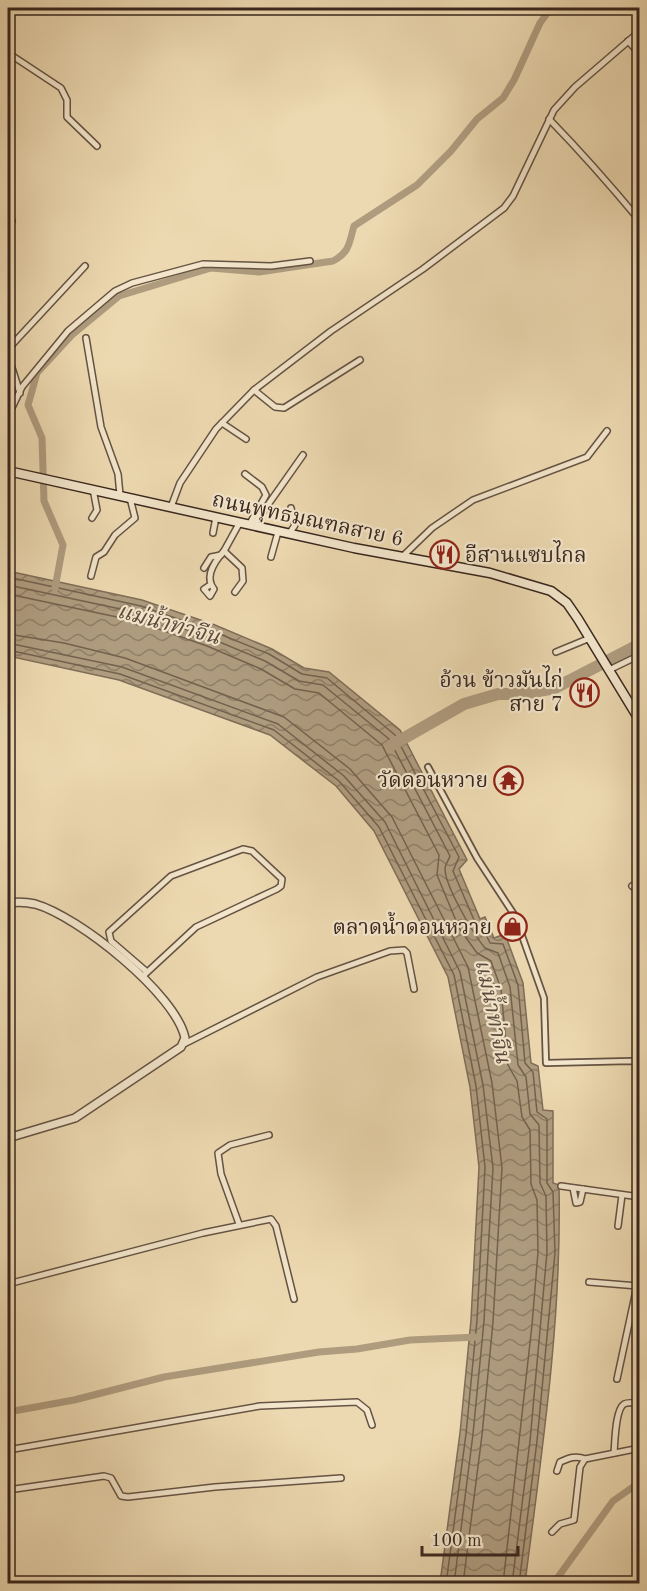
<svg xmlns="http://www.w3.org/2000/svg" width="647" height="1591" viewBox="0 0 647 1591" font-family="'Old Standard TT','Noto Serif Thai',serif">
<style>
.water{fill:url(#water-waves);stroke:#7f6d58;stroke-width:1.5}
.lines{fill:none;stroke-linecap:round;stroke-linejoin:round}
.shore{stroke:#74614e;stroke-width:1.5}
.canal{stroke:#af9c7f;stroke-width:7}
.river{stroke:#af9c7f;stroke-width:12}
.pedestrian-casing{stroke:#655343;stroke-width:8}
.minor-casing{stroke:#655343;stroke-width:8}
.tertiary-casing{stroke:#655343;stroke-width:10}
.secondary-casing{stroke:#38261e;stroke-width:11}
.pedestrian{stroke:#f3e6cc;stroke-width:4.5}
.minor{stroke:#f3e6cc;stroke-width:5}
.tertiary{stroke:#f3e6cc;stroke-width:7}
.secondary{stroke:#f3e6cc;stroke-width:8}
.labels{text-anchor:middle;stroke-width:4.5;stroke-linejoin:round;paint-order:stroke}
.street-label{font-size:21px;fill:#38261e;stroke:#f3e6cc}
.poi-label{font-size:21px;fill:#38261e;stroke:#f3e6cc;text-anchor:end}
.water-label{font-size:22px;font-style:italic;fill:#5c493b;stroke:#f3e6cc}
</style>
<defs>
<pattern id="water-waves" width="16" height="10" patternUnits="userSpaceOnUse" patternTransform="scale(1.5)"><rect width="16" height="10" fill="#af9c7f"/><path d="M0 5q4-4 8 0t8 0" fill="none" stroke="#8f7f67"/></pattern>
</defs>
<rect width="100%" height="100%" fill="#edd9b1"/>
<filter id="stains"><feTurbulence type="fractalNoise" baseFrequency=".00333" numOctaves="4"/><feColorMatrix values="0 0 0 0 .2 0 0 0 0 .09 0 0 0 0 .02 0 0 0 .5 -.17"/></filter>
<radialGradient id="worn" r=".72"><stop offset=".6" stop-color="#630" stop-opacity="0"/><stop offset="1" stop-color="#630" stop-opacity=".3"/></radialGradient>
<path class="water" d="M8,571L142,600L215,625L272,649L304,668L329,672L400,730L467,860L459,869L480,919L485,917L494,938L505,934L523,983L531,1063L538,1066L543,1110L553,1111V1183L559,1185C562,1319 542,1451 525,1583H440L460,1433L471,1320L479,1167L470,1087L448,977L374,831L336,786L270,735L119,680L8,656Z"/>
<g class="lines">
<g class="shore">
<polyline points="8,577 141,606 212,631 269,654 302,674 327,678 395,735 459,857 453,871 474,920 482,926 490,943 503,944 518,985 525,1063 533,1072 537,1112 547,1119 547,1183 553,1192 555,1253 537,1441 519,1584"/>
<path d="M8,585L139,613L210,638L265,661L299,681L323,685L389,739L450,856C449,860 445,864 445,869C445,886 474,935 485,948L498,953L510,987L518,1065L526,1077L530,1114L539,1125L540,1183L546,1196L547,1252L530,1441L512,1584"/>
<polyline points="8,594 136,621 207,646 261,669 295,689 319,693 382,745 439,855 437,875 459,928 477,953 491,961 501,989 508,1065 517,1081 522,1117 530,1130 531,1184 537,1200 538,1252 532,1325 503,1584"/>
<polyline points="8,634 64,643 125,658 284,717 350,769 392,817 468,967 492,1083 502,1168 493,1322 482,1435 463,1584"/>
<polyline points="8,643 122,667 278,724 344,776 385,822 460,972 483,1085 493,1168 484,1321 473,1434 454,1584"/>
<polyline points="8,650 120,674 274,730 339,781 379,827 454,975 476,1086 485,1167 477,1320 466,1434 446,1584"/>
</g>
<g class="canal">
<path d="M55,588L63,545L44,501L42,438L28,405L37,373L73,334L119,296L211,268L259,272L333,261C350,252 349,243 354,226L417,185L451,151L477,119L503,98L514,80L540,23L551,8"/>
<polyline points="8,1412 74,1400 164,1377 319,1352 357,1349 410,1340 478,1337"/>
<polyline points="553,1584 613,1501 640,1482"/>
</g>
<polyline class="river" points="392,745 464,704 498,694 522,694 555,688 640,644"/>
<defs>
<polyline id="pedestrian" points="428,767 477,858 515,916 544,998 546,1063 631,1061 640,1063"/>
<g id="minor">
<polyline points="628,41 640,54"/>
<polyline points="8,53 61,88 67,100 67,117 97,146"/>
<path d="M549,119C580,151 611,186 640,221"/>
<polyline points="8,229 12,221"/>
<polyline points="86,338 101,427 118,474 120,495"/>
<polyline points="8,349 85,266"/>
<polyline points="8,355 20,393"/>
<polyline points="254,390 275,407 284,408 360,360"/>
<polyline points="8,416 22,387 68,331 115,291 132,283 203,264 271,266 310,261"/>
<polyline points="222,423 246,439"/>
<polyline points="245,474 262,487 266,495 249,525"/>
<polyline points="171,507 180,483 216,429 254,390 331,331 423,269 504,208 513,196 554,110 575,87 640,31"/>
<polyline points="92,518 97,510 93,489"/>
<polyline points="253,526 303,455"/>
<polyline points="213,533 216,517"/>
<polyline points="289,534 295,525 291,508"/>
<polyline points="271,557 278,532"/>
<polyline points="402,557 432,528 473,500 587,457 607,431"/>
<polyline points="204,568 211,557 221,555"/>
<polyline points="91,576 96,557 104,552 115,535 135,518 130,498"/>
<path d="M210,585L204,589L210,596L214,589C204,577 215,561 224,551"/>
<polyline points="235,592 243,581 242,568 224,551 240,522"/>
<polyline points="556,652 590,638"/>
<polyline points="609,670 640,655"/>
<polyline points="632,886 640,892"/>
<polyline points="142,977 196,927 277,889 281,886 282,879 252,851 243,849 171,876 109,932 111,941 147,972"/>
<polyline points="639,992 640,992"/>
<polyline points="184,1044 317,977 390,951 404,950 407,953 414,989"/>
<polyline points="561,1186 640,1197"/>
<polyline points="573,1188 576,1203 580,1202 583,1189"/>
<polyline points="239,1224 221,1174 218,1153 230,1145 269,1135"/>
<polyline points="618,1226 622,1195"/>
<polyline points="589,1282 638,1286"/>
<polyline points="8,1284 203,1233 271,1219 276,1226 294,1299"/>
<polyline points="617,1379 637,1286"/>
<polyline points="8,1450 260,1406 357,1402 367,1410 372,1425"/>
<path d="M614,1453C615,1443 615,1410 624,1404C628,1402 635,1403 640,1404"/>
<path d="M557,1471L560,1462C569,1458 576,1455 585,1459"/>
<polyline points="8,1490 104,1476 111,1478 121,1496 128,1497 215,1487 341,1478"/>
<polyline points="552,1532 560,1524 574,1520 580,1467 585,1459 640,1448"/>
</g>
<path id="tertiary" d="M8,903C16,902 26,902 35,904C78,916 176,994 185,1038L181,1047L75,1118L8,1138"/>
<polyline id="secondary" points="8,471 354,548 490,573 551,591 567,603 578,619 640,721"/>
</defs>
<use href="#pedestrian" class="pedestrian-casing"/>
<use href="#minor" class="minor-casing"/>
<use href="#tertiary" class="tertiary-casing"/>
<use href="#secondary" class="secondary-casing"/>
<use href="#pedestrian" class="pedestrian"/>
<use href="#minor" class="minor"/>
<use href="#tertiary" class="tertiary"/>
<use href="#secondary" class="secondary"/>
</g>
<defs>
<symbol id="restaurant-ring" viewBox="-11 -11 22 22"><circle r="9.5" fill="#f3e6cc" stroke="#8f2418" stroke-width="1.5"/><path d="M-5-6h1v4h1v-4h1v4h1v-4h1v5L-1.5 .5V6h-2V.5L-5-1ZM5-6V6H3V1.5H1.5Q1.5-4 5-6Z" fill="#8f2418"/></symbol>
<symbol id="temple-ring" viewBox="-11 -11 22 22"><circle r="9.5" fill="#f3e6cc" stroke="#8f2418" stroke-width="1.5"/><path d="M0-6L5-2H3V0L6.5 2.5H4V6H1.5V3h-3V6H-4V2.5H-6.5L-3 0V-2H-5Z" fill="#8f2418"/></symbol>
<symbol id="shop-ring" viewBox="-11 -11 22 22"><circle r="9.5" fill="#f3e6cc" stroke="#8f2418" stroke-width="1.5"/><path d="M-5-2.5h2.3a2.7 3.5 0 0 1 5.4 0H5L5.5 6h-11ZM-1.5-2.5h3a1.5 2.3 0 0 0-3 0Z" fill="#8f2418"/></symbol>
</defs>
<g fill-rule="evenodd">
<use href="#restaurant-ring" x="428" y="538" width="33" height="33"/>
<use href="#restaurant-ring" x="568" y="676" width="33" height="33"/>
<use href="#temple-ring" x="492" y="764" width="33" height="33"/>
<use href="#shop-ring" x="496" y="910" width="33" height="33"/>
</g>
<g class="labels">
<g class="street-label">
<text transform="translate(308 519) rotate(12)" y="7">ถนนพุทธมณฑลสาย 6</text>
</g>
<g class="poi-label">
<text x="465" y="562" text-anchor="start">อีสานแซบไกล</text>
<text x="563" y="687">อ้วน ข้าวมันไก่<tspan x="563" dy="24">สาย 7</tspan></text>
<text x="488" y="787">วัดดอนหวาย</text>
<text x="492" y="934">ตลาดน้ำดอนหวาย</text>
</g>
<g class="water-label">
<text transform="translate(169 623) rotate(15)" y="8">แม่น้ำท่าจีน</text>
<text transform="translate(494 1011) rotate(78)" y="8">แม่น้ำท่าจีน</text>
</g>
</g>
<rect width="647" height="1591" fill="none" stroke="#edd9b1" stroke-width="30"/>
<rect x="9" y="9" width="629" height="1573" fill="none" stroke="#38261e" stroke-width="3"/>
<rect x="15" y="15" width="617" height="1561" fill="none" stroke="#38261e" stroke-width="1.5"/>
<path d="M422 1546v9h96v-9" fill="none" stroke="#38261e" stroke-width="3"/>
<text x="431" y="1546" font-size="18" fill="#38261e" stroke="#f3e6cc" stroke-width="4.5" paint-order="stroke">100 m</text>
<rect width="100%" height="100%" filter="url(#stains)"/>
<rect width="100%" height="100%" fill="url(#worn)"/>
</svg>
